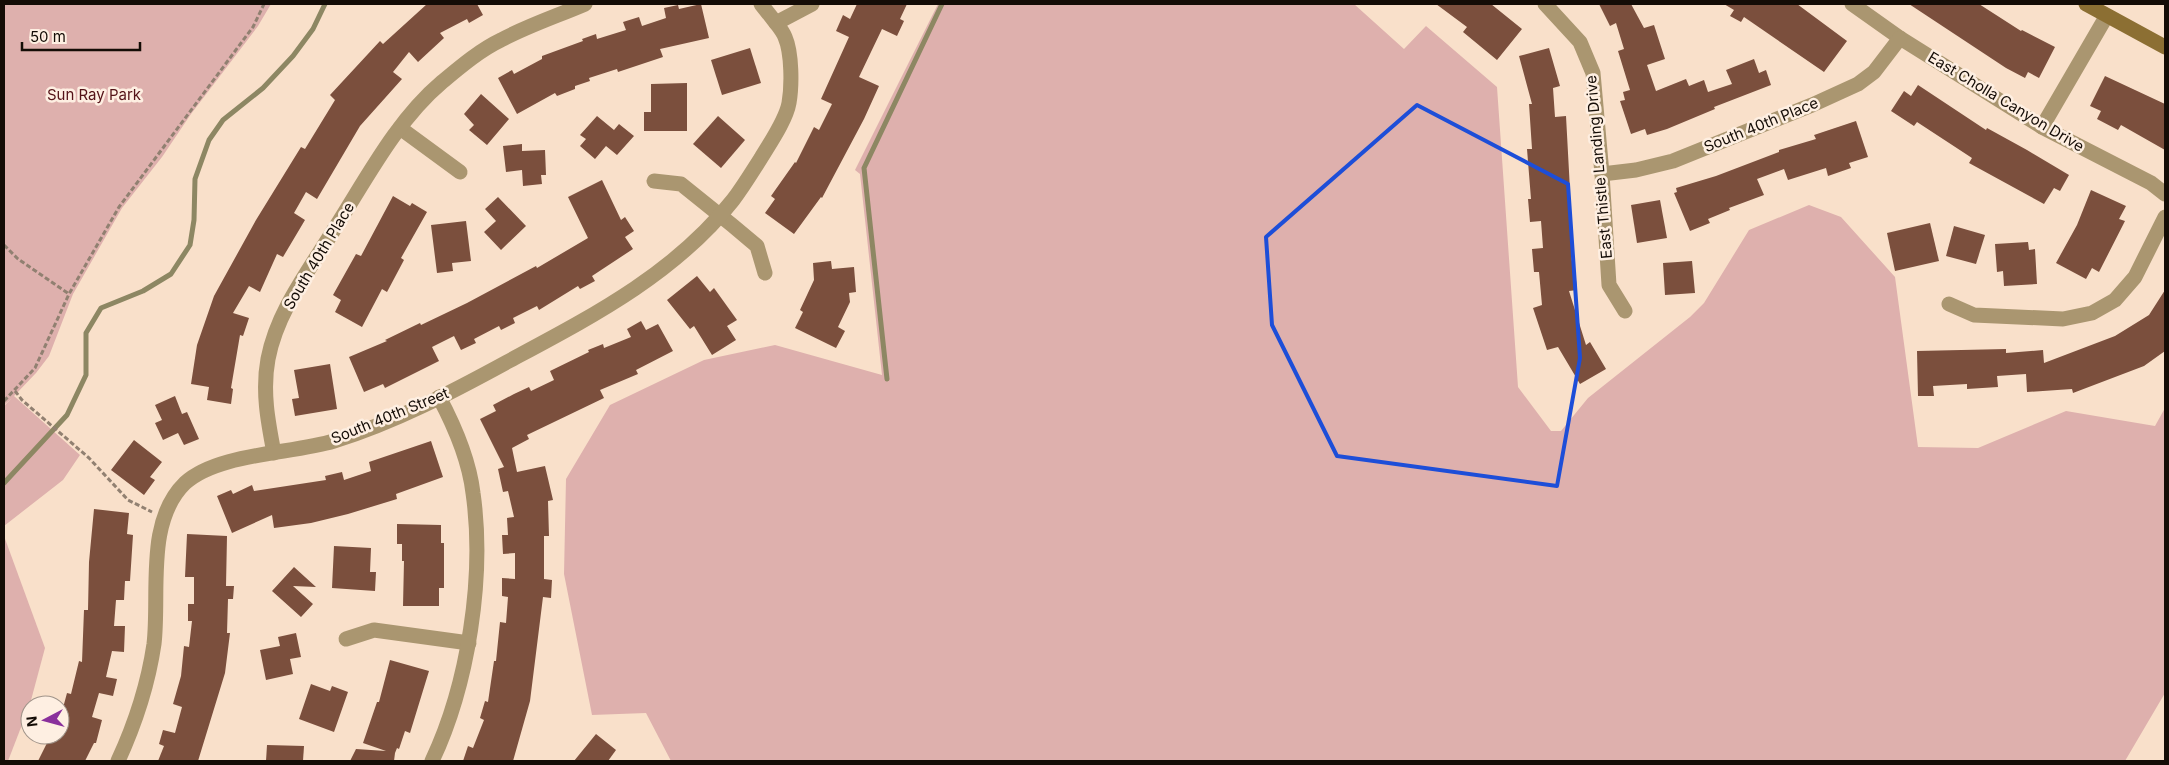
<svg xmlns="http://www.w3.org/2000/svg" width="2169" height="765" viewBox="0 0 2169 765" font-family="Inter,sans-serif">
<style>
.green{fill:#deb0ad}
.lines{fill:none;stroke-linecap:round;stroke-linejoin:round}
.stream{stroke:#8d8763;stroke-width:5}
.building{fill:#7b4f3d}
.path{stroke:#918071;stroke-width:3;stroke-dasharray:5 2.5;stroke-linecap:butt}
.street{stroke:#aa9670;stroke-width:15}
.secondary{stroke:#8c6f33;stroke-width:15}
.marked{fill:none;stroke:#1d4ed8;stroke-width:4;stroke-linejoin:round}
.labels{text-anchor:middle;stroke-width:5;stroke-linejoin:round;paint-order:stroke}
.park-label{font-size:15px;fill:#541217;stroke:#feefe2}
.street-label{font-size:15px;fill:#140c06;stroke:#feefe2}
</style>
<rect width="100%" height="100%" fill="#f9e0ca"/>
<g class="green">
<polygon points="4,4 271,4 258,26 191,114 162,157 122,208 73,294 49,356 36,373 14,396 80,455 63,480 4,526 4,406 12,398 4,405"/>
<polygon points="938,4 1354,4 1404,49 1426,26 1497,87 1518,387 1551,431 1561,431 1588,398 1690,317 1704,303 1749,230 1809,205 1841,217 1895,277 1918,447 1978,448 2066,411 2155,426 2165,408 2165,693 2125,761 671,761 646,713 592,715 564,574 566,479 610,405 704,360 775,345 882,375 860,174 855,170"/>
<polygon points="4,536 45,648 30,704 8,761 4,761"/>
</g>
<g class="lines">
<g class="stream">
<polyline points="887,379 864,168 942,4"/>
<polyline points="4,483 67,415 86,375 86,333 101,308 143,291 171,274 190,245 194,220 195,179 209,140 223,120 263,88 293,56 313,29 325,4"/>
</g>
</g>
<g class="building">
<polygon points="427,4 477,4 483,15 469,23 467,19 440,33 444,38 418,62 409,52 393,72 402,79 360,126 317,199 306,192 294,213 305,220 283,257 277,254 260,292 249,286 233,313 249,318 243,336 240,335 231,388 233,389 231,404 207,400 209,387 191,384 197,345 214,296 256,220 301,147 305,149 335,100 330,95 380,41 383,44"/>
<polygon points="701,4 709,38 660,49 663,57 618,72 617,69 589,78 590,81 575,86 575,89 557,96 555,93 517,114 498,78 512,70 514,74 542,59 542,56 583,41 582,39 596,34 597,39 626,30 623,22 639,17 642,26 666,18 664,8 678,5 679,9"/>
<polygon points="857,4 907,4 900,19 904,21 897,36 882,29 859,77 879,86 864,119 822,198 821,197 794,234 765,213 775,199 771,196 795,162 796,163 814,127 819,130 832,104 821,99 849,37 836,31 843,15 850,19"/>
<polygon points="1436,4 1491,4 1522,29 1497,60 1463,32 1467,27"/>
<polygon points="1599,4 1631,4 1644,28 1654,25 1665,59 1647,65 1656,91 1686,79 1689,86 1704,80 1708,92 1732,84 1726,70 1754,59 1759,73 1766,70 1771,85 1714,107 1715,109 1667,129 1647,135 1645,129 1631,134 1620,101 1625,100 1623,92 1630,90 1618,51 1624,49 1616,23 1610,26"/>
<polygon points="1724,4 1797,4 1847,41 1824,72 1744,17 1741,22 1730,16 1734,10"/>
<polygon points="1909,4 1979,4 2021,31 2022,30 2055,47 2039,78 2028,72 2025,78 2006,68"/>
<polygon points="750,48 761,83 722,95 711,60"/>
<polygon points="1549,48 1560,86 1553,88 1555,117 1566,116 1570,190 1568,190 1574,253 1571,253 1573,270 1575,270 1577,290 1569,291 1586,345 1590,342 1606,369 1580,384 1558,347 1547,350 1533,308 1542,305 1539,272 1534,272 1532,249 1543,248 1541,221 1530,222 1528,199 1531,199 1527,149 1532,149 1529,104 1532,104 1519,56"/>
<polygon points="2105,76 2165,104 2165,150 2121,125 2118,130 2097,119 2101,111 2090,106"/>
<polygon points="687,83 687,131 644,131 644,112 651,112 651,84"/>
<polygon points="1918,85 1986,130 1987,128 2027,150 2069,175 2060,191 2054,188 2044,204 1969,163 1972,158 1917,122 1914,126 1891,111 1904,91 1911,96"/>
<polygon points="481,94 509,119 487,145 469,130 474,125 464,114"/>
<polygon points="597,116 614,130 619,124 634,136 617,155 606,146 595,159 580,146 586,139 580,135"/>
<polygon points="718,116 745,140 721,168 693,144"/>
<polygon points="1856,121 1868,157 1849,163 1851,168 1828,176 1826,168 1788,180 1784,169 1757,179 1764,195 1729,208 1730,210 1708,219 1710,223 1690,231 1674,193 1677,192 1676,188 1716,176 1779,152 1779,150 1816,139 1814,135"/>
<polygon points="522,144 522,151 545,150 546,175 541,175 542,184 523,186 522,170 506,172 503,146"/>
<polygon points="602,180 621,220 625,217 634,231 625,237 633,249 592,276 595,281 580,289 578,286 539,310 537,306 513,318 515,323 501,330 499,326 474,339 476,343 461,350 454,336 432,347 439,361 385,388 383,384 364,392 349,357 387,341 385,340 420,323 421,325 467,303 536,266 537,268 588,238 568,197"/>
<polygon points="2091,190 2126,206 2119,219 2125,221 2099,272 2092,268 2086,279 2056,263 2077,225"/>
<polygon points="393,196 410,206 412,203 427,212 401,258 404,260 387,292 382,289 362,327 335,312 341,300 333,295 356,254 361,256"/>
<polygon points="498,197 526,226 501,250 484,232 496,221 485,209"/>
<polygon points="1660,200 1667,238 1637,243 1631,205"/>
<polygon points="466,221 471,261 452,263 453,271 437,273 431,225"/>
<polygon points="1930,223 1939,261 1895,271 1887,233"/>
<polygon points="1954,226 1985,235 1976,264 1946,256"/>
<polygon points="2028,242 2029,250 2035,249 2037,284 2004,286 2003,271 1997,272 1995,244"/>
<polygon points="831,261 832,269 854,267 856,292 849,293 850,302 838,327 845,331 836,348 795,328 803,312 800,310 814,280 813,263"/>
<polygon points="1692,261 1695,293 1665,295 1663,263"/>
<polygon points="697,276 710,292 714,288 737,320 727,326 736,340 712,355 694,326 690,329 667,300"/>
<polygon points="2165,290 2165,351 2144,366 2073,393 2072,389 2027,392 2026,374 1997,376 1998,387 1967,389 1967,384 1933,386 1934,396 1918,396 1917,351 2006,349 2006,353 2043,350 2044,363 2115,336 2149,315"/>
<polygon points="641,321 646,330 658,324 673,351 636,370 638,374 600,390 604,398 527,435 529,439 512,448 517,472 545,466 553,500 548,501 549,536 544,536 544,579 552,580 551,598 543,597 530,701 513,761 463,761 468,746 473,748 484,720 480,718 485,701 488,702 494,661 496,661 500,622 506,623 508,597 502,596 502,578 515,579 515,553 503,554 502,535 508,535 507,518 514,517 508,491 503,492 498,469 504,467 480,419 496,411 493,405 514,394 529,387 531,391 554,380 550,371 589,352 588,350 603,344 604,348 631,337 627,329"/>
<polygon points="330,364 337,409 295,416 292,399 299,398 294,370"/>
<polygon points="175,396 182,414 187,412 199,439 184,445 178,433 163,440 155,423 162,420 155,405"/>
<polygon points="134,440 162,462 150,477 155,480 144,495 111,470"/>
<polygon points="431,441 443,477 396,494 397,499 348,514 311,523 274,528 272,515 232,533 217,496 231,490 233,494 252,485 254,491 326,480 325,476 342,472 344,480 371,471 369,462"/>
<polygon points="94,509 129,513 127,534 133,535 130,581 125,581 124,600 116,600 114,626 125,626 124,652 112,651 106,677 117,679 113,696 99,693 92,717 102,720 96,743 94,743 85,761 38,761 51,735 60,735 60,719 67,693 71,694 79,661 82,662 84,610 88,610 89,562"/>
<polygon points="397,524 441,525 441,543 444,543 444,588 439,588 439,606 403,606 404,561 402,561 402,544 397,544"/>
<polygon points="187,534 227,536 226,586 234,586 233,599 228,599 227,633 230,633 225,673 198,761 158,761 164,746 159,744 163,730 175,733 182,707 173,704 181,676 184,646 189,647 192,621 188,621 188,604 194,604 194,577 185,577"/>
<polygon points="334,546 371,548 370,572 376,572 375,591 332,588"/>
<polygon points="294,567 316,587 293,586 313,604 301,617 272,591"/>
<polygon points="296,633 301,657 290,659 293,674 266,680 260,650 280,646 278,637"/>
<polygon points="390,660 429,671 410,733 405,731 399,749 397,748 395,753 394,761 350,761 356,749 386,751 363,743 377,702 379,702"/>
<polygon points="311,684 330,691 332,686 348,692 334,732 299,719"/>
<polygon points="596,734 616,750 608,761 574,761"/>
<polygon points="267,745 304,746 303,761 266,761"/>
</g>
<g class="lines">
<g class="path">
<polyline points="4,245 18,259 69,294"/>
<polyline points="15,391 22,400 89,458 128,500 152,512"/>
<polyline points="4,401 35,368 69,294 119,207 253,27 264,4"/>
</g>
<g class="street">
<polyline points="761,4 776,23"/>
<polyline points="1545,4 1580,42 1593,73 1602,174 1609,285 1625,311"/>
<polyline points="1852,4 1900,38 2042,127 2151,183 2165,194"/>
<polyline points="2042,127 2106,17"/>
<polyline points="400,128 460,172"/>
<polyline points="1602,174 1636,170 1673,161 1812,105 1858,84 1874,72 1900,38"/>
<polyline points="654,181 681,184 732,225 757,246 765,273"/>
<polyline points="1949,304 1974,315 2063,319 2092,313 2115,300 2135,277 2165,217"/>
<path d="M274,453C268,422 262,391 268,359C277,311 310,269 335,228C367,178 396,121 442,82C460,67 480,50 501,40C527,26 557,16 585,4"/>
<polyline points="346,639 374,630 469,643"/>
<path d="M118,761C135,724 148,685 154,644C160,593 145,522 185,483C218,453 291,454 334,441C395,422 452,392 507,362C589,318 674,275 733,200C743,187 752,172 761,158C770,143 786,120 789,103C792,86 792,53 785,37C783,32 779,27 776,23L812,4"/>
<path d="M432,761C468,685 485,577 473,493C469,459 455,427 439,397"/>
</g>
<polyline class="secondary" points="2086,4 2165,47"/>
</g>
<path class="marked" d="M1417,105L1568,184L1580,358L1557,486L1337,456L1272,325L1266,237Z"/>
<g class="labels">
<g class="park-label">
<text x="94" y="100">Sun Ray Park</text>
</g>
<g class="street-label">
<text transform="translate(2006 102) rotate(31)" y="5">East Cholla Canyon Drive</text>
<text transform="translate(1761 125) rotate(-22)" y="5">South 40th Place</text>
<text transform="translate(1599 167) rotate(-95)" y="5">East Thistle Landing Drive</text>
<text transform="translate(319 256) rotate(-59)" y="5">South 40th Place</text>
<text transform="translate(390 416) rotate(-22)" y="5">South 40th Street</text>
</g>
</g>
<rect width="2169" height="765" fill="none" stroke="#140c06" stroke-width="10"/>
<g transform="translate(45 720) rotate(264)"><circle r="24" fill="#feefe2" stroke="#a0948a"/>
<path d="M0-4L9 19L0 12L-9 19Z" fill="#8a309c"/>
<text y="-8" font-size="14" font-weight="bold" text-anchor="middle" fill="#140c06">N</text>
</g>
<path d="M22 42v8h118v-8" fill="none" stroke="#140c06" stroke-width="2.5"/>
<text x="30" y="42" font-size="15" fill="#140c06" stroke="#feefe2" stroke-width="4" paint-order="stroke">50 m</text>
</svg>
